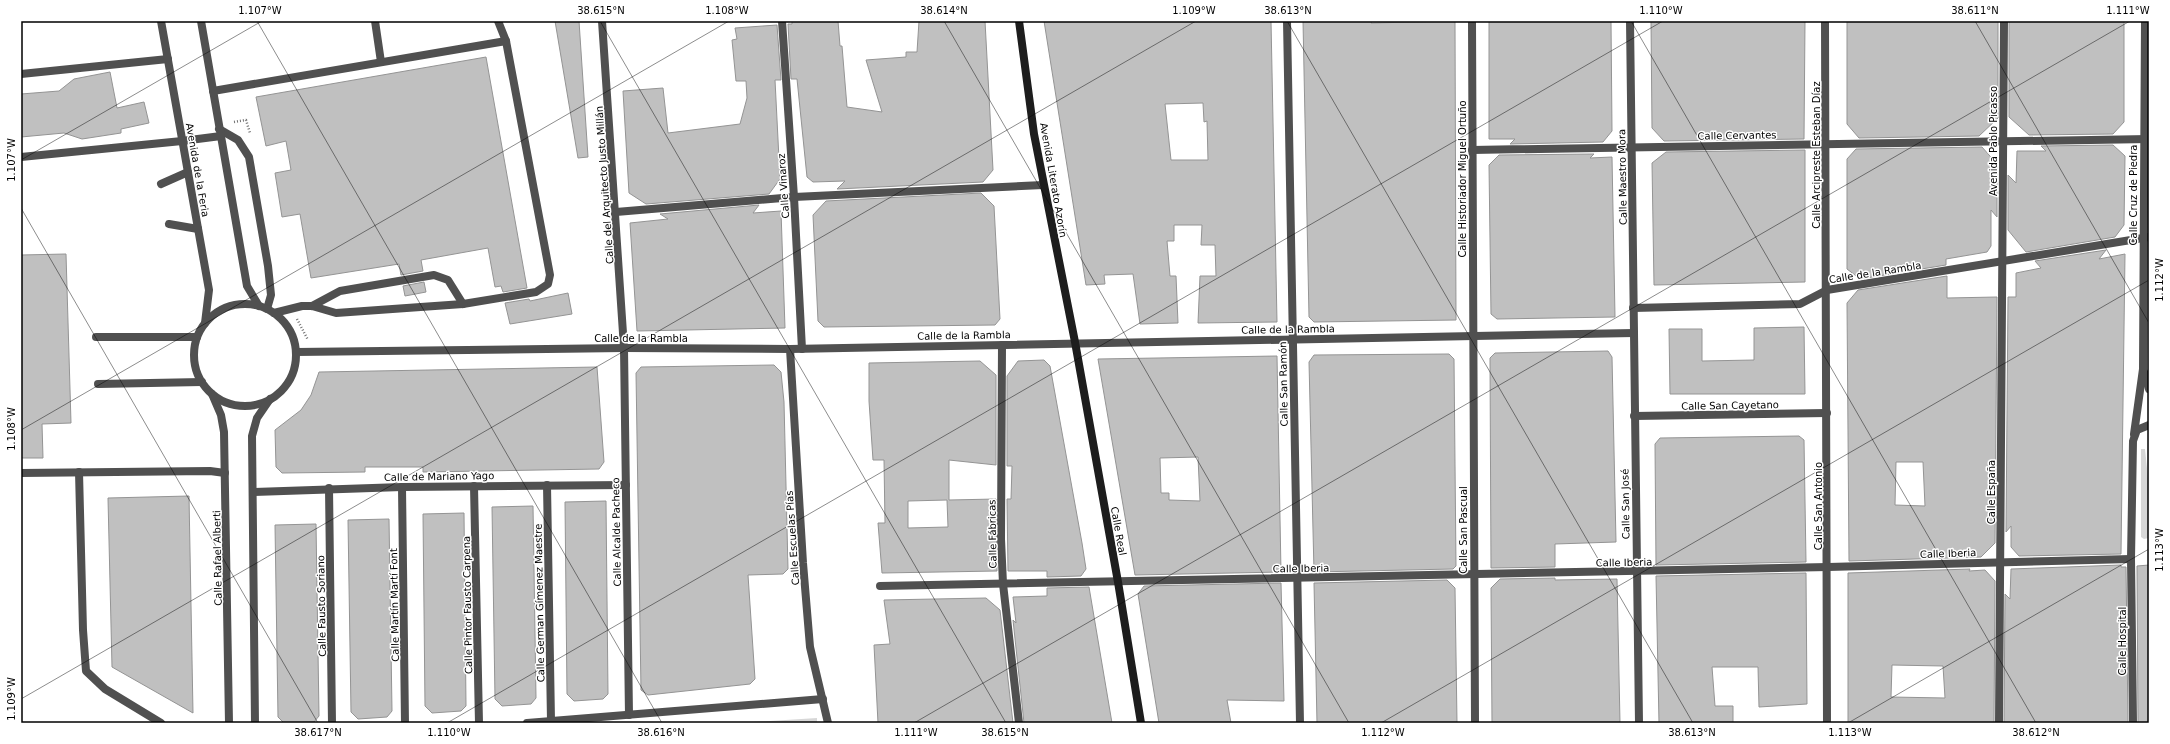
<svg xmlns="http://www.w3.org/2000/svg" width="2170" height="744" viewBox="0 0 2170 744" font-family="'DejaVu Sans',sans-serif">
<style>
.green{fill:#d7d7d7}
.building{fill:#c0c0c0;stroke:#949494;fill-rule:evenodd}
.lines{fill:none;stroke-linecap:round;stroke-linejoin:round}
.path{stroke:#727272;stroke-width:2.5;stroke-dasharray:1 2;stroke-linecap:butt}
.lane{stroke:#505050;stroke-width:8}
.street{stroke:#505050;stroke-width:8}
.secondary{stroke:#1d1d1d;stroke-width:8}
.ticks{fill:none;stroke:#000;stroke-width:1;stroke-opacity:0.45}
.labels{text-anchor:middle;stroke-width:3;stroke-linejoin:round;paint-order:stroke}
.street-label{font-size:10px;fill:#000;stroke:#fff}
.neatline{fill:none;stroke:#000;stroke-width:1.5}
.ticks-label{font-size:10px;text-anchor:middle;fill:#000}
</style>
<rect width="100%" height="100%" fill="#fff"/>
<g class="green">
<polygon points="2141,449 2145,449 2149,488 2149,538 2144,539 2141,537"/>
<polygon points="817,718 817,723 738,723"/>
</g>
<g class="building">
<polygon points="555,21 579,21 588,157 578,158"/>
<polygon points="792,21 838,21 840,46 842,46 847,107 882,112 866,60 906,57 906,52 917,52 919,21 985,21 993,170 983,182 837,189 845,181 813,182 807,177 797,79 791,79 788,24 792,24"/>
<path d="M1044,21H1271L1277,322L1198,323L1200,276H1216L1215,245H1201L1202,225H1174V241H1167L1170,276H1176L1178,323L1140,324L1133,274L1104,275L1105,284L1086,285ZM1203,103L1204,122L1207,121L1208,160H1171L1165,104Z"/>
<polygon points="1303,21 1372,21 1371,23 1455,21 1456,320 1314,322 1309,317"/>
<polygon points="1489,21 1611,21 1612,131 1603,142 1510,144 1515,139 1489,139"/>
<polygon points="1651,21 1805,21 1804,139 1664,141 1652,128"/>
<polygon points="1847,21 1998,21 1998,118 1979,136 1859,138 1847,124"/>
<polygon points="2009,21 2124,21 2124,122 2113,134 2029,135 2009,117"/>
<polygon points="777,25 781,80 775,80 780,179 769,194 646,204 629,193 623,91 663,88 668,133 740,124 747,98 746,81 736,81 732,40 737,39 735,28"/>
<polygon points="486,57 527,288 503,292 501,286 495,287 488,248 421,260 423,271 401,275 399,264 311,278 300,214 282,217 275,173 291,170 286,141 266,146 256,97"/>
<polygon points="110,72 117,108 144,102 149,123 121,129 121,133 82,139 64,133 21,137 21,94 59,91 74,79"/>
<polygon points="2113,145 2125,156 2124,225 2115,237 2026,252 2008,230 2008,175 2016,183 2017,151 2046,151 2041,146"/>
<polygon points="1982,147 1997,164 1997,217 1991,210 1991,246 1987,252 1946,259 1946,265 1860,279 1847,269 1847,159 1856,149"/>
<polygon points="1805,150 1805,282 1654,285 1652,163 1666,152"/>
<polygon points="1594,154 1590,158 1612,157 1615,317 1497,319 1491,314 1489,165 1499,155"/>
<polygon points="981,193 994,206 1000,319 995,325 824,327 818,321 813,215 826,201"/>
<polygon points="759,205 753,213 781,211 785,328 637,331 630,223 668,219 660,214"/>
<polygon points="2106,250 2099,259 2125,254 2121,554 2019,556 2011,547 2011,526 2006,532 2008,297 2016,297 2016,273 2041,268 2035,261"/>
<polygon points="66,254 71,423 42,424 43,458 21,458 21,255"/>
<path d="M1947,276V298L1997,297L1995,543L1981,557L1849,561L1847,303L1858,290ZM1896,462H1923L1925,506L1895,505Z"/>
<polygon points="424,282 426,292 405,296 403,286"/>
<polygon points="568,293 572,314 510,324 505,303 529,299 530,301"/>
<polygon points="1804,327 1805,394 1670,394 1669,329 1702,329 1702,361 1754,360 1754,328"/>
<polygon points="1608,351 1612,357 1616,542 1555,544 1555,567 1491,568 1490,358 1495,353"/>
<polygon points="1449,354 1454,359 1456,566 1453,569 1314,572 1309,362 1314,355"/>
<path d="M1277,356L1281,572L1135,575L1098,359ZM1198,457L1200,501L1169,500V493H1161L1160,458Z"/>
<polygon points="1044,360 1050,366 1082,543 1086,569 1081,576 1047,577 1047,571 1008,571 1007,499 1011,499 1012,466 1007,466 1007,376 1018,361"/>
<path d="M980,361L996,375V465L949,460V500L996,499L997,571L882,573L878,523H885L884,460H873L869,401V363ZM947,500L948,527L908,528V501Z"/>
<polygon points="774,365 781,372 784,402 788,569 783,574 748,575 755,679 750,684 648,695 641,690 636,373 641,367"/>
<polygon points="597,367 604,462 599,469 423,472 423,467 365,467 365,472 282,473 276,467 275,430 301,410 311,395 319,372"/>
<polygon points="1799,436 1804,440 1806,562 1656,565 1655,444 1660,438"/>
<polygon points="189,496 193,713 112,667 108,498"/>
<polygon points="606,501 608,694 603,699 574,701 567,694 565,502"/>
<polygon points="533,506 536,698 531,704 502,706 495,699 492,507"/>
<polygon points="464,513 466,706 461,711 432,713 425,706 423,514"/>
<polygon points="389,519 392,711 387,717 358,719 351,712 348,520"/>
<polygon points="316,524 319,716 314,722 284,723 278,717 275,525"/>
<polygon points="2121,565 2121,567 2126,567 2128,723 2004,723 2005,594 2010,599 2011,569"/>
<polygon points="2149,565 2149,723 2138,723 2137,566"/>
<path d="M1970,569L1969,571L1985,570L1995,581L1994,723H1848V573ZM1892,665L1943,666L1945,698L1891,697Z"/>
<polygon points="1806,573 1807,704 1759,707 1758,667 1712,667 1715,706 1733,706 1733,723 1659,723 1656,576"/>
<polygon points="1555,578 1555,580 1617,579 1620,723 1492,723 1491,588 1500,579"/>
<polygon points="1447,580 1455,588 1457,723 1317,723 1314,583"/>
<polygon points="1281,583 1284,701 1227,700 1231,723 1159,723 1138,594 1144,586"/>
<polygon points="1089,587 1112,723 1024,723 1013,620 1016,623 1013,597 1047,596 1047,588"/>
<polygon points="986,598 1000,610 1013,723 878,723 874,645 890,644 884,600"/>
</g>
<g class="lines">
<g class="path">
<polyline points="234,122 246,120 250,133"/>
<polyline points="297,319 308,340"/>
</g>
<g class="lane">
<polyline points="375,21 381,62"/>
<polyline points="498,21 506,41"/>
<polyline points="21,74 168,59"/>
<polyline points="213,91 506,41 550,275 548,284 536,292 463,304 336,313 312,306 302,306 274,313"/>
<polyline points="219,129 238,140 249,157 268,266 271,295 267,309"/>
<polyline points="21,157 182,141"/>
<polyline points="161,184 188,172"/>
<polyline points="169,224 198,229"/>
<polyline points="312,306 340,291 434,275 448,280 463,304"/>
<polyline points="96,337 197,337"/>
<polyline points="98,384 202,382"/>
</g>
<g class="street">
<polyline points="161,21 209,290 205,323"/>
<polyline points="201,21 247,286 259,306"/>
<polyline points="602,21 624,348 629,715"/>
<polyline points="782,21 794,197 802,349"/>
<polyline points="1287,21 1300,723"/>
<polyline points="1472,21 1475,723"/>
<polyline points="1630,21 1639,723"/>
<polyline points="1825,21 1827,723"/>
<polyline points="182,141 221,136"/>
<polyline points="1472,150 2149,139"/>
<polyline points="616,212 794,197 1043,185"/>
<circle cx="245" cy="355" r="51"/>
<polyline points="1633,308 1800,304 1827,290 2149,237"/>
<polyline points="1002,345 1001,539 1003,584 1019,723"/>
<polyline points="790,349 803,563 810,647 828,723"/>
<polyline points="296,352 624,348 790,349 1634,333"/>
<polyline points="2144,372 2149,389"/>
<polyline points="212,394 221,415 224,432 229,723"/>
<polyline points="1634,416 1827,413"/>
<polyline points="2134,434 2143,369 2145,21"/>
<polyline points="79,472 83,630 86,671 105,689 161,723"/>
<polyline points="21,473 210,471 225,473"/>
<polyline points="547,485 551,721"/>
<polyline points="474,486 479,723"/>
<polyline points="402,487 405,723"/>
<polyline points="329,488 332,723"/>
<polyline points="253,492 402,487 626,485"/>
<polyline points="880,586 1828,567 2131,559"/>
<polyline points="255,723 252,436 257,418 270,399"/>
<polyline points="527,723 823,699"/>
<polyline points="1999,723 2004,21"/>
<polyline points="2133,723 2131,559 2133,441 2137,430 2149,425"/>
</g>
<polyline class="secondary" points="1019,21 1034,134 1075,342 1118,582 1141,723"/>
</g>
<path class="ticks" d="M257,21L662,723M600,21L1006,723M944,21L1349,723M1287,21L1693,723M1631,21L2036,723M1975,21L2149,323M21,160L262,21M21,208L318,723M21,430L729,21M21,699L1196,21M447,723L1663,21M914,723L2130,21M1381,723L2149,280M1848,723L2149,549"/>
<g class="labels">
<g class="street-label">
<text transform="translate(1737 135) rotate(-1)" y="4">Calle Cervantes</text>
<text transform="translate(1993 141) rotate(-90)" y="4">Avenida Pablo Picasso</text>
<text transform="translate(1816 155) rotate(-90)" y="4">Calle Arcipreste Esteban Díaz</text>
<text transform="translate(198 170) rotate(80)" y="4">Avenida de la Feria</text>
<text transform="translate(1622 177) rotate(-91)" y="4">Calle Maestro Mora</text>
<text transform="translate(1462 179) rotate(-90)" y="4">Calle Historiador Miguel Ortuño</text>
<text transform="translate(1054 180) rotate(80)" y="4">Avenida Literato Azorín</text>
<text transform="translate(604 185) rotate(-94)" y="4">Calle del Arquitecto Justo Millán</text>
<text transform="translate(783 186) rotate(-94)" y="4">Calle Vinaroz</text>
<text transform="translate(2133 195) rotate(-90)" y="4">Calle Cruz de Piedra</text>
<text transform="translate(1875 272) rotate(-9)" y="4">Calle de la Rambla</text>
<text transform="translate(1288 329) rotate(-1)" y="4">Calle de la Rambla</text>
<text transform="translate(964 335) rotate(-1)" y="4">Calle de la Rambla</text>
<text x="641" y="342">Calle de la Rambla</text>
<text transform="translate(1283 384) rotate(-91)" y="4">Calle San Ramón</text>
<text transform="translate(1730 405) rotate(-1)" y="4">Calle San Cayetano</text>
<text transform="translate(439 476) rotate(-1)" y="4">Calle de Mariano Yago</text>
<text transform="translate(1991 492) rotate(-90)" y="4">Calle España</text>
<text transform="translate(1625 504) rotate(-91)" y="4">Calle San José</text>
<text transform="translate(1818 506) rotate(-90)" y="4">Calle San Antonio</text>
<text transform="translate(1463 530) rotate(-90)" y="4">Calle San Pascual</text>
<text transform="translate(1119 531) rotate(80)" y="4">Calle Real</text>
<text transform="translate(616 532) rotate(-91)" y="4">Calle Alcalde Pacheco</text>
<text transform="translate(992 534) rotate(-91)" y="4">Calle Fábricas</text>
<text transform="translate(792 538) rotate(-94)" y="4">Calle Escuelas Pías</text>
<text transform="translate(1948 553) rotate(-2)" y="4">Calle Iberia</text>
<text transform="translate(217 558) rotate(-91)" y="4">Calle Rafael Alberti</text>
<text transform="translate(1624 562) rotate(-1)" y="4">Calle Iberia</text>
<text transform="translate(1301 568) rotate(-1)" y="4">Calle Iberia</text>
<text transform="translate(539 603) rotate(-91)" y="4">Calle German Gímenez Maestre</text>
<text transform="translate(394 605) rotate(-91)" y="4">Calle Martín Martí Font</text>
<text transform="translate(467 605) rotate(-91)" y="4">Calle Pintor Fausto Carpena</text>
<text transform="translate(321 606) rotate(-91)" y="4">Calle Fausto Soriano</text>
<text transform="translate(2122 641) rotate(-90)" y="4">Calle Hospital</text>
</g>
</g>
<rect width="2170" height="744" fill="none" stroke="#ffffff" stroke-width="44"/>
<rect x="22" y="22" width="2126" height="700" class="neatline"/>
<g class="ticks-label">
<text x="260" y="14">1.107°W</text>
<text x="601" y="14">38.615°N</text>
<text x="727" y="14">1.108°W</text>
<text x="944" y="14">38.614°N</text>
<text x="1194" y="14">1.109°W</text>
<text x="1288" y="14">38.613°N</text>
<text x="1661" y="14">1.110°W</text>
<text x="1975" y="14">38.611°N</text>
<text x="2128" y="14">1.111°W</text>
<text transform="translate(11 160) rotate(-90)" y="4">1.107°W</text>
<text transform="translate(2159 280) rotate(-90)" y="4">1.112°W</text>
<text transform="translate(11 429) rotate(-90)" y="4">1.108°W</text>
<text transform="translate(2159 550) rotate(-90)" y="4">1.113°W</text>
<text transform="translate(11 699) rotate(-90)" y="4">1.109°W</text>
<text x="318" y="736">38.617°N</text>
<text x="449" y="736">1.110°W</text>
<text x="661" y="736">38.616°N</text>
<text x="916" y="736">1.111°W</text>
<text x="1005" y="736">38.615°N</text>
<text x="1383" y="736">1.112°W</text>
<text x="1692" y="736">38.613°N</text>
<text x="1850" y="736">1.113°W</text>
<text x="2036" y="736">38.612°N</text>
</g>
</svg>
